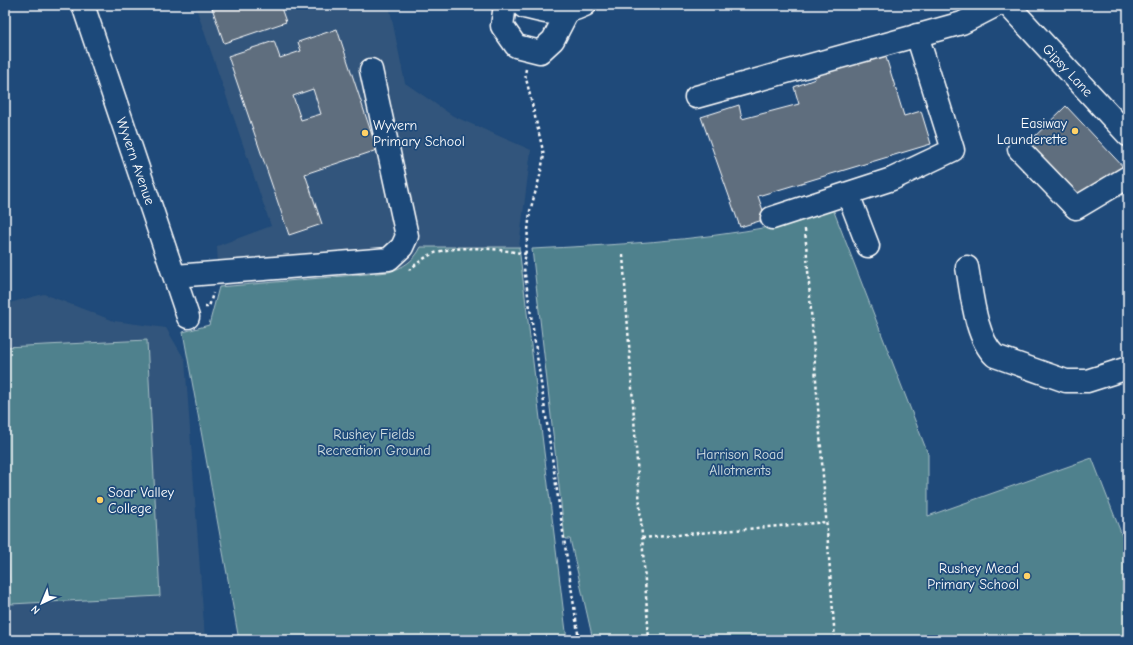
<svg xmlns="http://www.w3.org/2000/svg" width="1133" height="645" viewBox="0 0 1133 645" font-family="'Comic Neue',sans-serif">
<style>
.built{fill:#32557b}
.green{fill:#50818d;stroke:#a8c0c6}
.building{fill:#5e6e7e;stroke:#fff;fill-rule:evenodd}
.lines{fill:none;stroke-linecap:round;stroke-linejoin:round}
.minor-casing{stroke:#fff;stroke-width:25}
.path{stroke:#fff;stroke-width:2.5;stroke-dasharray:3 3;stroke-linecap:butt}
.minor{stroke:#1f4a7a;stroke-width:22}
.poi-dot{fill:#ffd166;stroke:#1f4a7a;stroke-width:1.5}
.labels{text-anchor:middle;stroke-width:3.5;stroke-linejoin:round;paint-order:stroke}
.street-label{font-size:14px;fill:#fff;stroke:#1f4a7a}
.poi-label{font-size:14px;fill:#fff;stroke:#1f4a7a;text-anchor:end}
.park-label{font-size:14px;fill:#d3e0e2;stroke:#1f4a7a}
</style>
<rect width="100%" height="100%" fill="#1f4a7a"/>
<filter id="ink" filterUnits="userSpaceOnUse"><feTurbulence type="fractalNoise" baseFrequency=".025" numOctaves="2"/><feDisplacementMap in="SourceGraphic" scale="8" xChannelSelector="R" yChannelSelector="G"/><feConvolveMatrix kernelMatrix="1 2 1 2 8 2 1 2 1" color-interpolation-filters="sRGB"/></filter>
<g filter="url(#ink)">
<g class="built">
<polygon points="195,5 389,5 405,83 453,116 531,150 519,247 421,247 416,256 404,267 389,272 219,287 217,246 271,226"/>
<polygon points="44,294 114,321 166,328 185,360 205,640 5,640 5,304"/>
</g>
<g class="green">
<path d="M833,209L928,454V516L1092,458L1123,538L1128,536V640H593L570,539H565L532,249C613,245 694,241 774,226C794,223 814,214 833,209Z"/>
<path d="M421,247H519L567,640H239L183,332L209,325L219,287L389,272C404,267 414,261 421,247Z"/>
<polygon points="147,340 160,596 11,604 5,495 5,347"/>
</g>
<g class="building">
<polygon points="211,5 280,5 286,22 224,43"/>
<path d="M337,29L377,150L305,174L322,224L289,235L228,56L274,41L280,58L301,51L298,42ZM313,89L321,114L301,120L293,96Z"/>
<polygon points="885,54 904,116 921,111 931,144 758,196 766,219 740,227 701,117 739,105 742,119 799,104 794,87 815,79 814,72"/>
<polygon points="1066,106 1128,172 1081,197 1028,143"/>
</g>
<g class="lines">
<defs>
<g id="minor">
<polyline points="83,5 188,317"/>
<polyline points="505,5 502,26 516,46 540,52 553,40 567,13"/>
<path d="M522,5L524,7C551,14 559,17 585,5"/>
<polyline points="1008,5 1128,135"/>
<polyline points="696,97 962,23 997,5"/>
<polyline points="1019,149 1076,208 1128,177"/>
<polyline points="848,194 868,246"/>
<polyline points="772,218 892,179 953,150 917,35"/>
<path d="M967,267C972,294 975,337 995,356L1066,381H1087L1128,368"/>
<polyline points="175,276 389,259 402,247 407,236 371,70"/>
</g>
</defs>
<use href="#minor" class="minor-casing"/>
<g class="path">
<polyline points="526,69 525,74 544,155 540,176 530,211 524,268 579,640"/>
<polyline points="805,229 835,640"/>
<polyline points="623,255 649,640"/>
<path d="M409,270C416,264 424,258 432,254C456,244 501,249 526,254"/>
<polyline points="205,307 209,307 213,293"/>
<polyline points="642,538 826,522"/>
</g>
<use href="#minor" class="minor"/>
</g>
</g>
<g class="poi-dot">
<circle cx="1075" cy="131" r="4"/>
<circle cx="365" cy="133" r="4"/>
<circle cx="100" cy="500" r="4"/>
<circle cx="1027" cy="576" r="4"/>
</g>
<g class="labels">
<g class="street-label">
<text transform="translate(1068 70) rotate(47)" y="5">Gipsy Lane</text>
<text transform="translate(136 161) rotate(71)" y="5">Wyvern Avenue</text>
</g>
<g class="poi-label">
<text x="1067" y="128">Easiway<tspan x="1067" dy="16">Launderette</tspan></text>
<text x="373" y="130" text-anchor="start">Wyvern<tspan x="373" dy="16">Primary School</tspan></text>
<text x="108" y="497" text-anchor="start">Soar Valley<tspan x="108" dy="16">College</tspan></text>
<text x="1019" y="573">Rushey Mead<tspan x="1019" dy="16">Primary School</tspan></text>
</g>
<g class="park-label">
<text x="374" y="439">Rushey Fields<tspan x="374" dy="16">Recreation Ground</tspan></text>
<text x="740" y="459">Harrison Road<tspan x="740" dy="16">Allotments</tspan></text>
</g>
</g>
<rect width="1133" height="645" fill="none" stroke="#1f4a7a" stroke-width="20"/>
<rect x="10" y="10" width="1113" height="625" fill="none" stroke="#fff" stroke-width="1.5" filter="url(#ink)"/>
<g transform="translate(42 603) rotate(224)" stroke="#1f4a7a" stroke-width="3" paint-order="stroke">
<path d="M0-3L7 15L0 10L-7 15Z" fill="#ffffff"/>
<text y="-6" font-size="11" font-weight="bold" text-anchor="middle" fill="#ffffff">N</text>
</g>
</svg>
